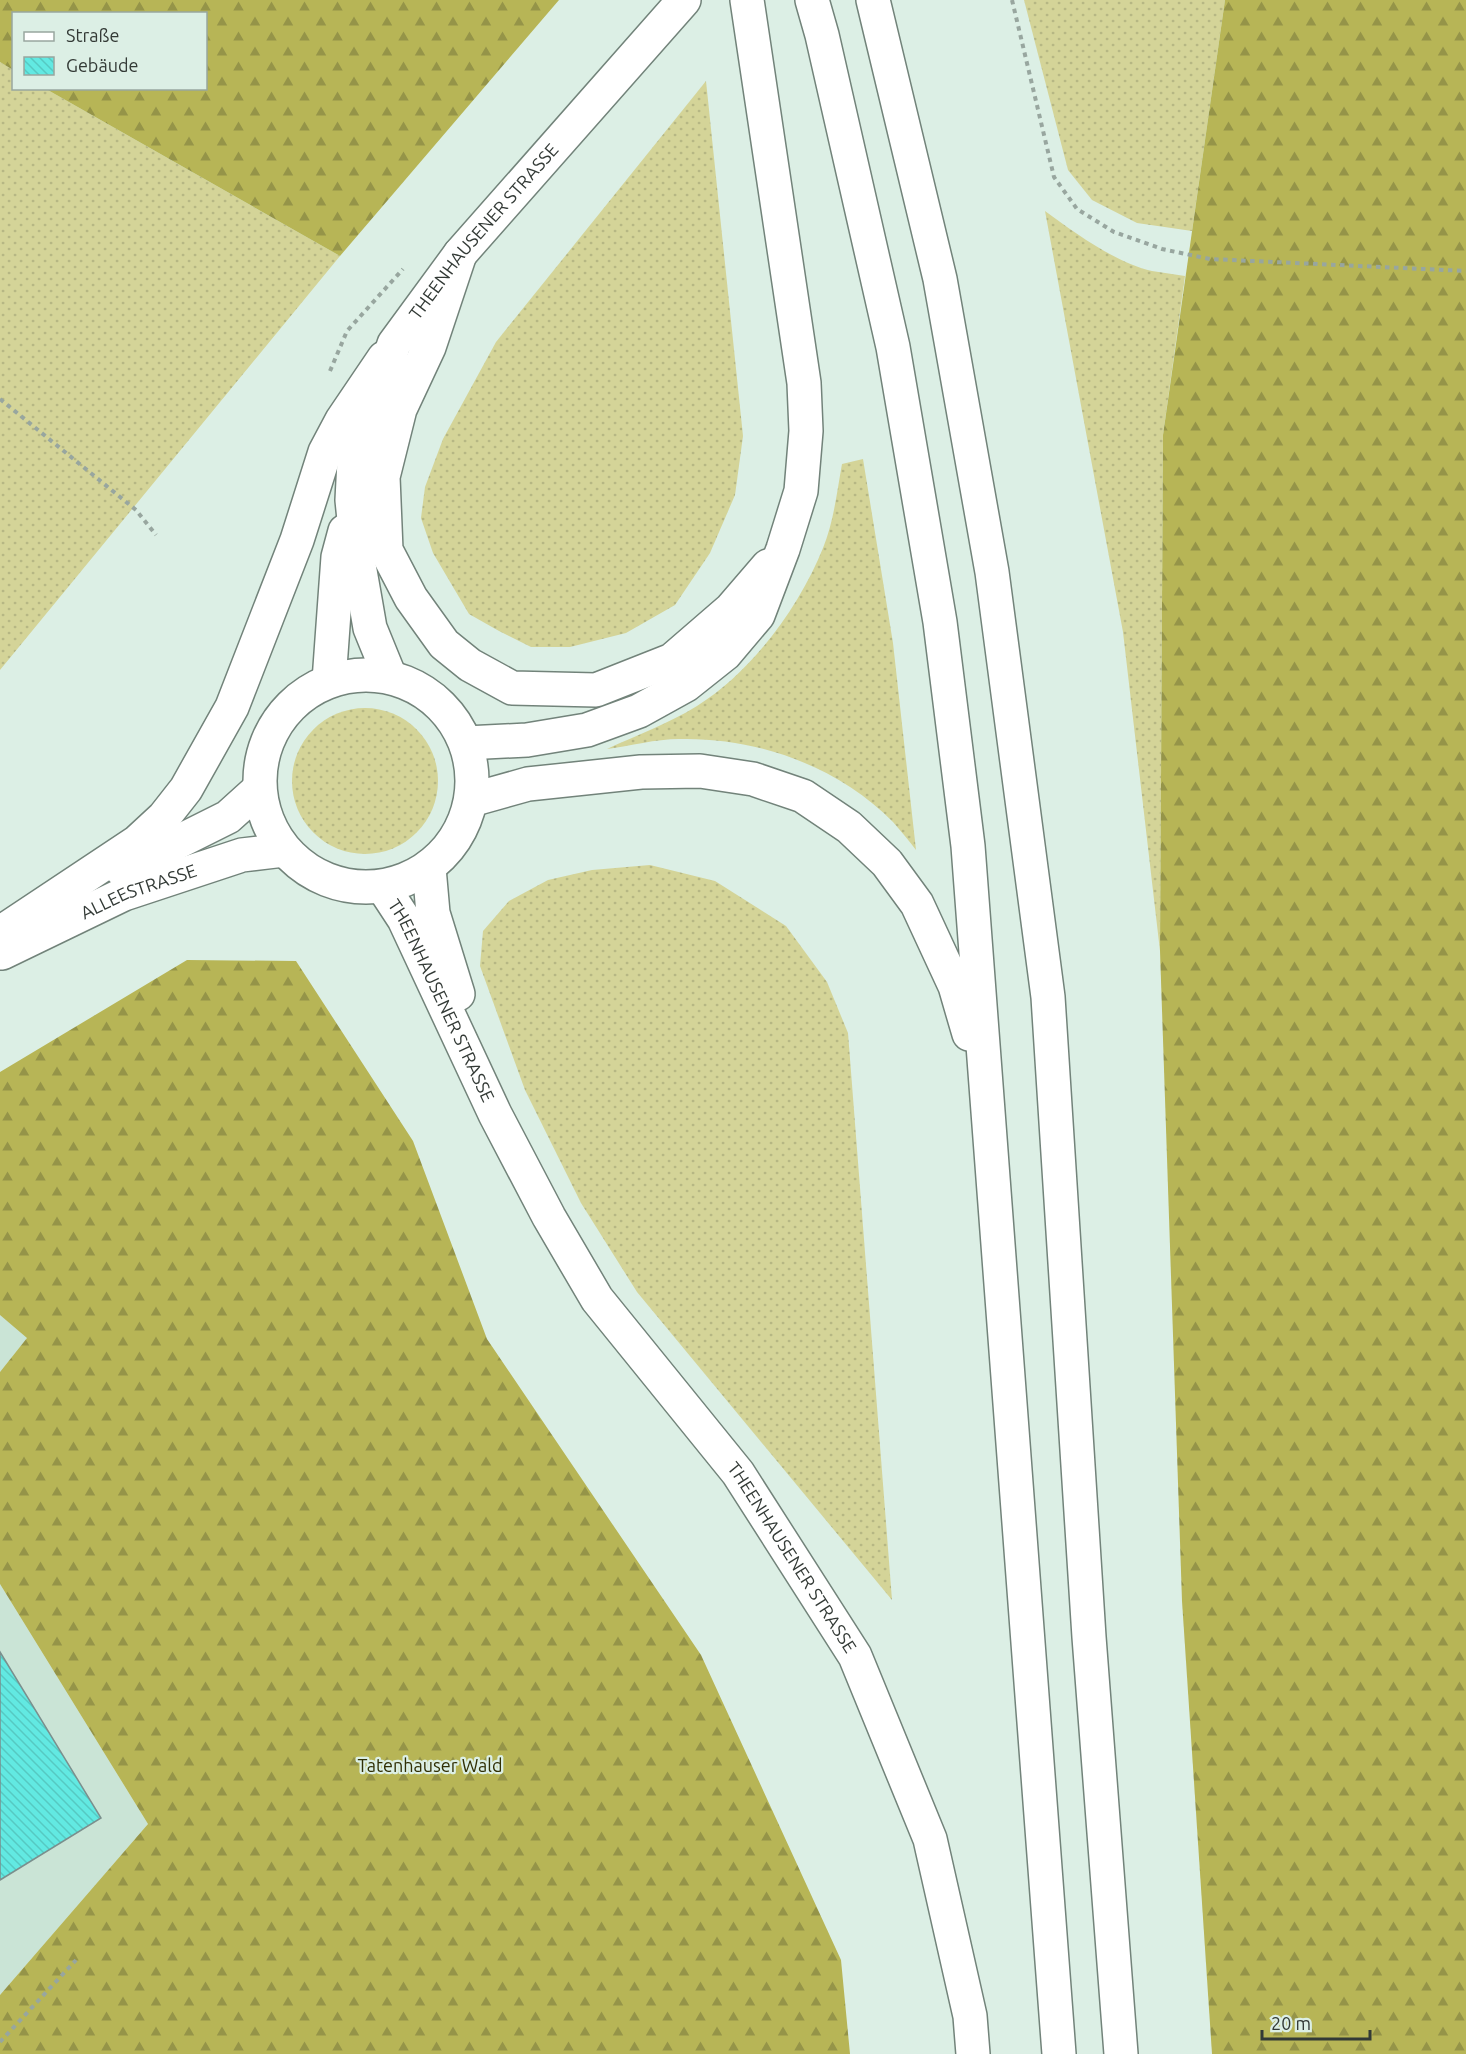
<svg xmlns="http://www.w3.org/2000/svg" width="1466" height="2054" viewBox="0 0 1466 2054" font-family="Ubuntu,sans-serif">
<style>
.built{fill:#cae4d6}
.grass{fill:url(#grass-dots)}
.forest{fill:url(#forest-firs)}
.building{fill:url(#building-back-hatch);stroke:#7b8f8d;stroke-width:1.5}
.lines{fill:none;stroke-linecap:round;stroke-linejoin:round}
.tertiary-casing{stroke:#72837a;stroke-width:36}
.secondary-casing{stroke:#72837a;stroke-width:36}
.motorway-casing{stroke:#72837a;stroke-width:36}
.path{stroke:#98a69f;stroke-width:4;stroke-dasharray:4.5 4.5;stroke-linecap:butt}
.tertiary{stroke:#fff;stroke-width:33}
.secondary{stroke:#fff;stroke-width:33}
.motorway{stroke:#fff;stroke-width:33}
.labels{text-anchor:middle;stroke-width:4.5;stroke-linejoin:round;paint-order:stroke}
.street-label{font-size:18px;fill:#333a36;stroke:#dcefe5}
.park-label{font-size:18px;fill:#302f04;stroke:#dcefe5}
</style>
<defs>
<pattern id="grass-dots" width="8" height="8" patternUnits="userSpaceOnUse" patternTransform="scale(1.5)"><rect width="8" height="8" fill="#d4d498"/><path d="M2 2h.1M6 6h.1" fill="none" stroke="#b6b784" stroke-width="1.8" stroke-linecap="round"/></pattern>
<pattern id="forest-firs" width="22" height="20" patternUnits="userSpaceOnUse" patternTransform="scale(1.5)"><rect width="22" height="20" fill="#b7b556"/><path d="M5 1l3.5 6h-7zM16 11l3.5 6h-7z" fill="#959448"/></pattern>
<pattern id="building-back-hatch" width="6" height="6" patternUnits="userSpaceOnUse" patternTransform="scale(1.5)"><rect width="6" height="6" fill="#62e9e2"/><path d="M-1 5l2 2M0 0l6 6M5-1l2 2" fill="none" stroke="#56c9c2"/></pattern>
</defs>
<rect width="100%" height="100%" fill="#dcefe5"/>
<g class="built">
<polygon points="0,1315 28,1337 0,1372"/>
<polygon points="0,1584 148,1824 0,1995"/>
</g>
<g class="grass">
<polygon points="1024,0 1225,0 1192,231 1137,223 1092,200 1068,170"/>
<polygon points="0,62 13,70 14,88 46,89 340,256 0,670"/>
<polygon points="706,81 743,436 735,495 710,553 675,605 626,633 570,647 531,647 499,631 469,614 433,553 421,518 425,487 443,439 496,342"/>
<path d="M1045,211C1075,233 1116,263 1152,271C1163,273 1174,274 1185,276L1163,435L1160,951L1123,632Z"/>
<path d="M863,459L893,643L916,850C909,841 901,831 893,822C838,766 756,737 679,739C656,739 630,746 607,749C637,735 668,724 697,706C751,673 800,606 823,548C834,521 837,491 842,464Z"/>
<circle cx="365" cy="781" r="73"/>
<polygon points="650,865 715,881 786,926 827,982 848,1033 892,1600 637,1292 581,1203 525,1090 480,966 483,931 509,901 548,880 592,870"/>
</g>
<g class="forest">
<polygon points="0,0 559,0 340,256 46,89 206,88 206,14 14,14 13,70 0,62"/>
<polygon points="1225,0 1466,0 1466,2054 1212,2054 1182,1601 1160,951 1163,435"/>
<polygon points="187,960 296,961 413,1141 487,1339 701,1655 841,1960 850,2054 0,2054 0,1995 148,1824 0,1584 0,1372 27,1338 0,1315 0,1072"/>
</g>
<polygon class="building" points="0,1652 101,1818 0,1880"/>
<g class="lines">
<defs>
<g id="tertiary">
<polyline points="122,870 228,817 259,789"/>
<polyline points="0,933 137,842 164,817 186,789 232,707 297,540 325,452 342,420 384,358"/>
<path id="s1" d="M2,953L124,894L242,855L284,850"/>
</g>
<g id="secondary">
<circle cx="366" cy="781" r="106"/>
<path id="s2" d="M390,677L370,628L358,559L352,500L354,461L394,344L460,254L684,0"/>
<polyline points="329,681 338,557 345,531"/>
<polyline points="429,868 433,913 458,994"/>
<path id="s3" d="M383,887L404,919L495,1114L549,1217L597,1299L738,1473L855,1656L930,1839L970,2016L973,2054"/>
</g>
<g id="motorway">
<polyline points="812,0 822,35 893,347 940,622 968,846 1059,2054"/>
<polyline points="873,0 940,279 992,572 1048,997 1089,1637 1121,2054"/>
<polyline points="460,254 429,347 400,409 383,477 386,550 411,598 444,644 470,665 512,688 596,690 672,660 731,609 768,566"/>
<polyline points="466,743 527,740 587,730 639,711 686,685 725,654 758,615 783,549 801,491 806,431 804,383 747,0"/>
<polyline points="471,800 528,784 641,772 700,771 753,779 803,796 849,827 887,863 917,904 955,986 969,1034"/>
</g>
</defs>
<use href="#tertiary" class="tertiary-casing"/>
<use href="#secondary" class="secondary-casing"/>
<use href="#motorway" class="motorway-casing"/>
<g class="path">
<polyline points="1012,0 1054,177 1077,209 1114,232 1162,249 1210,259 1466,271"/>
<polyline points="330,371 347,331 403,269"/>
<polyline points="0,399 136,510 156,535"/>
<polyline points="0,2042 76,1960"/>
</g>
<use href="#tertiary" class="tertiary"/>
<use href="#secondary" class="secondary"/>
<use href="#motorway" class="motorway"/>
</g>
<g class="labels">
<g class="street-label">
<text dy="6" stroke="none"><textPath href="#s2" startOffset="489">THEENHAUSENER STRASSE</textPath></text>
<text dy="6" stroke="none"><textPath href="#s1" startOffset="150">ALLEESTRASSE</textPath></text>
<text dy="6" stroke="none"><textPath href="#s3" startOffset="128">THEENHAUSENER STRASSE</textPath></text>
<text dy="6" stroke="none"><textPath href="#s3" startOffset="789">THEENHAUSENER STRASSE</textPath></text>
</g>
<g class="park-label">
<text x="430" y="1772">Tatenhauser Wald</text>
</g>
</g>
<rect x="12" y="12" width="195" height="78" fill="#dcefe5" stroke="#98a79f" stroke-width="1.5"/>
<rect x="24" y="32" width="30" height="9" fill="#ffffff" stroke="#98a79f" stroke-width="1.5"/>
<text x="66" y="42" font-size="18" fill="#333a36">Straße</text>
<rect x="24" y="57" width="30" height="18" fill="url(#building-back-hatch)" stroke="#98a79f" stroke-width="1.5"/>
<text x="66" y="72" font-size="18" fill="#333a36">Gebäude</text>
<path d="M1262 2030v9h108v-9" fill="none" stroke="#333a36" stroke-width="3"/>
<text x="1271" y="2030" font-size="18" fill="#333a36" stroke="#dcefe5" stroke-width="4.5" paint-order="stroke">20 m</text>
</svg>
